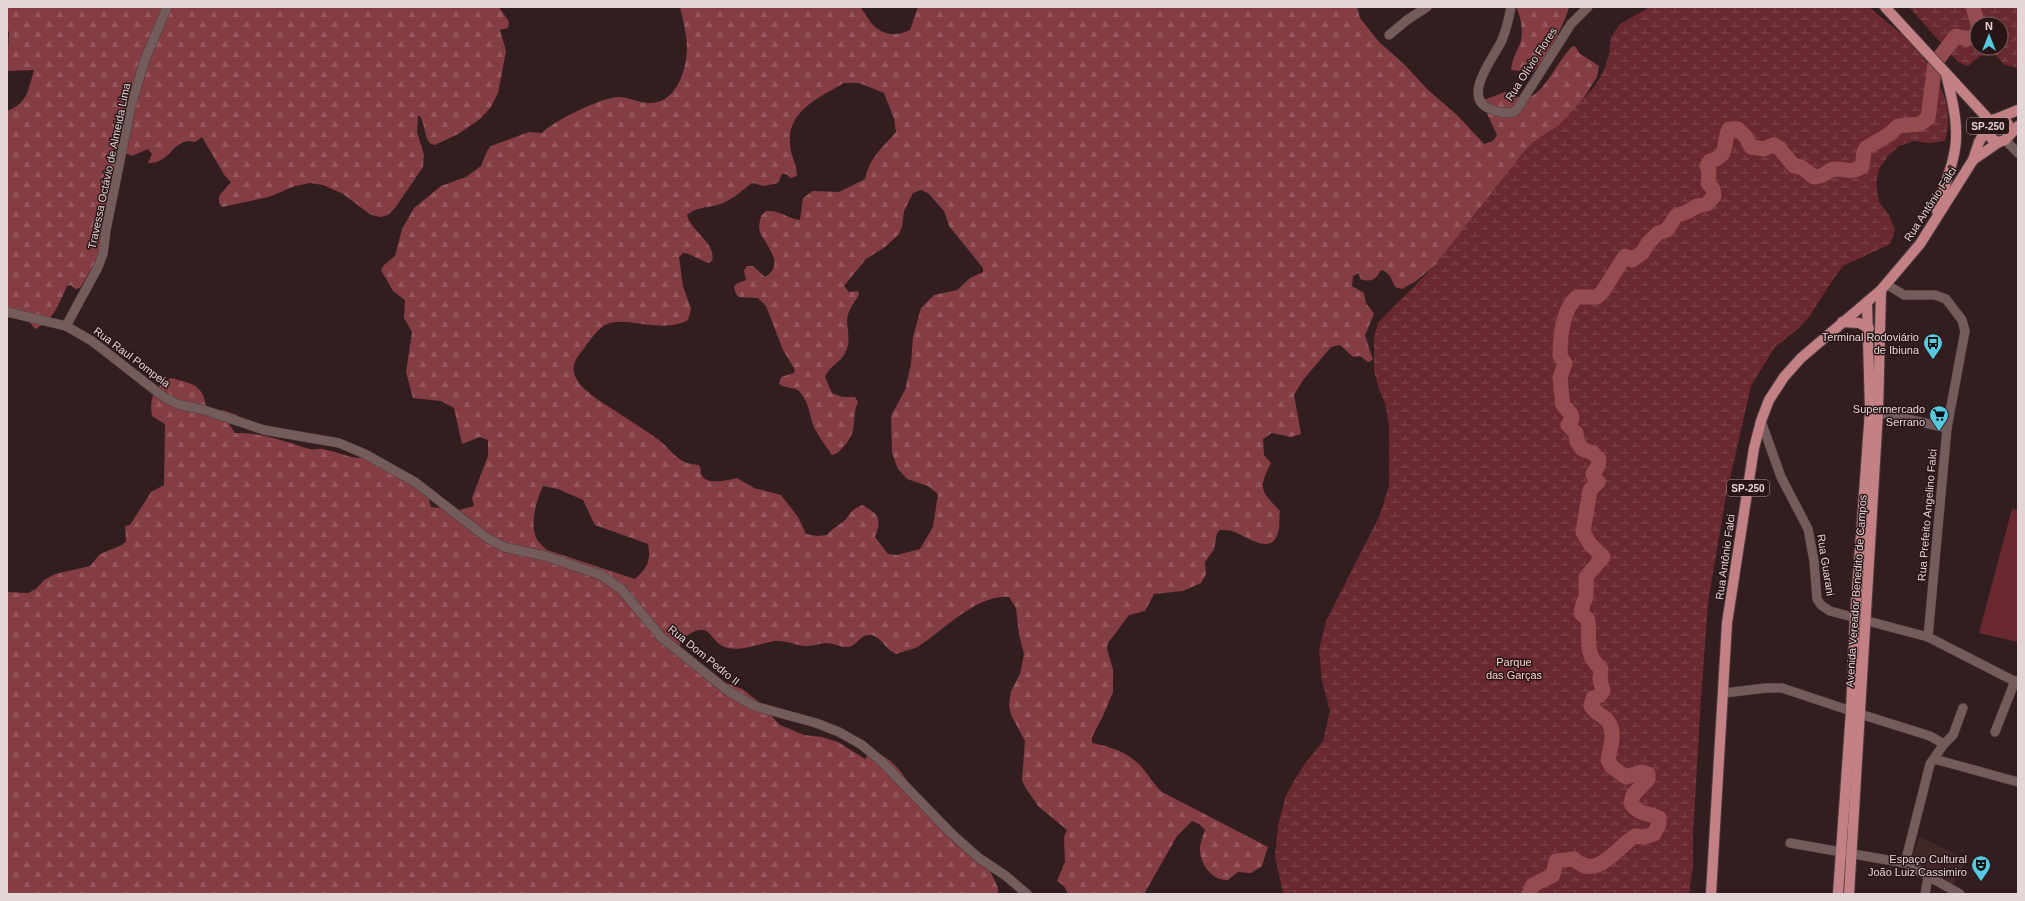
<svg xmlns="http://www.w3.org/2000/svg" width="2025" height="901" viewBox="0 0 2025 901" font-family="Helvetica,sans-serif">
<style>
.built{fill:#422729}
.forest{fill:url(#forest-firs);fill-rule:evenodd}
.wetland{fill:url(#wetland-marsh);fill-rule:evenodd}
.garden{fill:#6a2930}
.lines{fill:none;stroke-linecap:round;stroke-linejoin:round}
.river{stroke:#954c51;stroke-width:15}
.minor-casing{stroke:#4e3d3e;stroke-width:10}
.major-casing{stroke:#4e3d3e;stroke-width:12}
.minor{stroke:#745c5c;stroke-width:9}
.major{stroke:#c48185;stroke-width:10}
.labels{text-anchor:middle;stroke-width:3;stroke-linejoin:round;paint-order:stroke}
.shield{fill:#281516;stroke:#ac9b9c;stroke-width:1}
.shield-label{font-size:10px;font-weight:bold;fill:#e4d5d6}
.street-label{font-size:11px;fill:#e4d5d6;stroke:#281516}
.poi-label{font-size:11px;fill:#e4d5d6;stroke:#281516;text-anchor:end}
.park-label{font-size:11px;fill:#fdd0d1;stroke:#281516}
</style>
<defs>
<pattern id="forest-firs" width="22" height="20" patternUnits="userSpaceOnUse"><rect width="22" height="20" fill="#853d44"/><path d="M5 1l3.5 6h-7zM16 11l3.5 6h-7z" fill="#96585e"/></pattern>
<pattern id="wetland-marsh" width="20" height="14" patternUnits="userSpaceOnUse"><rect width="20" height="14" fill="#6a2930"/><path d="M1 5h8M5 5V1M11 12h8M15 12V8" fill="none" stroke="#7f474d"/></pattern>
</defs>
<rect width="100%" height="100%" fill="#331e1f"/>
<polygon class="built" points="1920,837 1967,859 1953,886 1909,863"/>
<g class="forest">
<path d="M7,7H499L509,22L508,28L500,30L506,51L498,93L491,107L480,119L458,134L435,145L431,144C423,137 426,125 420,116H418L417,132L424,155L423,167L395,208L388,215L381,217L371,215L343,194L323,185L310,183L295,186L269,197L222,207L219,203V196L231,182L225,176L202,137L195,142C172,136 172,164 148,163L152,154L148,149L132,156L121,151L97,259L80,288L75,289L71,285L67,286C59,304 53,321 35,329L28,320L7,315V111C28,103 28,90 34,70L7,71L9,32L7,30Z"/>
<path d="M680,7H860C865,12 868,20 873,25C884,36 897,36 910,30L918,7H1357L1360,18L1379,42L1403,63L1428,90L1457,115L1484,144L1493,141L1497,135L1483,105L1484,100L1505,92C1511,94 1519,98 1526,98C1544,96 1559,57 1573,46L1576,47L1579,53L1599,66L1597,77L1579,105L1463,242L1416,281L1402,289L1395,287L1390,276L1383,270L1380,271C1375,281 1371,282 1360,279L1359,273L1353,276L1352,286L1364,293L1366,303L1374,314L1365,335L1373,360L1368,362L1360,356L1353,357L1340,345L1331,347L1303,380L1294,395L1301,434L1291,437L1272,433L1263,439L1264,455L1271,463C1258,489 1260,490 1280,511C1279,518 1280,526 1278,533C1271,557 1245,535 1232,531C1229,530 1223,530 1220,530L1217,533L1214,549L1205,562L1206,574L1201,583L1183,591L1154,594L1145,611L1129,615L1108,643L1107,649L1113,669V692L1103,716L1092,737V743C1112,747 1131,753 1144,770C1151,778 1154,785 1162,792L1268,847L1262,866L1251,873L1238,872L1228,880C1212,881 1200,864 1200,849C1200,843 1203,836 1205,830L1199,824L1192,821L1177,836L1144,894H1068L1064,886L1057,881L1065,862L1064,837L1067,830L1038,806L1025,787L1022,780L1025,741L1011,715L1009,705L1011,691L1020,674L1024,654L1019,634L1016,608L1009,597C977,594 944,630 919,646C913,650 905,650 897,654C885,650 882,637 871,635C859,634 857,647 847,647C840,647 833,643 826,643C820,643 814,646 808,646C797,646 786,640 775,641C760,643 744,651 729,648C707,645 714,614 681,640L680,646L721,681L742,689L767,708L773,718L780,725L804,735L822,737L838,742L865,759L867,757L866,751C890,752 905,776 916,795L986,862L998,888V894H7V592L28,593L36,589L44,580L55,574L90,566L100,554L122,545L126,541L125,526L130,525L151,492L164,485L165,424L152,416C149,398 154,387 171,378C183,382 197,382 203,395C206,402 206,409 210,416L223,410L237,415V418L229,424L235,433C261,432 285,442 310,449C314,450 318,448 322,449C336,451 348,458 362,458L433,490L429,500L431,507L459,510L474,506L472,498L488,456V440L480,437L462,444L454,408L441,401L413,398L406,372L412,332L404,318L405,300L393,291L381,270L384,265L395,256L402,229L414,208L441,186L466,177L481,166L487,151L491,146L529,132L542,133C551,122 604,96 619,97C630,97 640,104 652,103C677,101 686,71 687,49C687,36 683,20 680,7ZM844,83H859L884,93L894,119L896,132C882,148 870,157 865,179L839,192L813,191L803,198L800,220C785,218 782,210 766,211L761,216C760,221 758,227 760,232C766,246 786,264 765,277L753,266H747L744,271L746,280L736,284L734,287L736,294L739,297L758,298L766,306L783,350L795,370L794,373L781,377L779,384C785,389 793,386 799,391C811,404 809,419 816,431C821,440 827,447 832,455C838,454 840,450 844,446C860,428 850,420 858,402L855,397H842L832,393L825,377C829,366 842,362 846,351C851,340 847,330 847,320C847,312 855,301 859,295L858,291L849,292L844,286L866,259L885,247L899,234L902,227L904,211L913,193L921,190L928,193L944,211L949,226L983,268V272L970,278L957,290L934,295L921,308L913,337L911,364L905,390L891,416L892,453L898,469L907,479L928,486L938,494L933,527L920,549L897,555L888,554L875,537C882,519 879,514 862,505C851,510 852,512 845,520C839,526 834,526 827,535L817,536L806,534L798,517L781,495L754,488L737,478C729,480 705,486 701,474C700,471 702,469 699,465C695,464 688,464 685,462C675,458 668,447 659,440C645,430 629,420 614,410C596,398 560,379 579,355C587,345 594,332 605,325C623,314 661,335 688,320L691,309L683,286L679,257L683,253C690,253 701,261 709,263L712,261C717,244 691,231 687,215C696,207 706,208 717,205C730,202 741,191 752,183L764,186L778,183L782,174H786L791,178L797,176C797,164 790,155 790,143C787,111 820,97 844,83ZM543,486L558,489L583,500L595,525L648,544C651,561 648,567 635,579L547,550C544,547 540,544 538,541C528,527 537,499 543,486Z"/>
<path d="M1516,7H1569C1565,24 1544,63 1530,74L1532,59L1520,71L1511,70C1512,60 1516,53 1520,44C1524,33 1521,17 1516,7Z"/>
</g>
<g class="wetland">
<polygon points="1650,7 1869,7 1917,47 1935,76 1944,95 1948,112 1948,127 1945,141 1929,143 1914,141 1899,146 1888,156 1879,169 1876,184 1879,202 1889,215 1895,230 1890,244 1843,266 1834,278 1809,317 1799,328 1775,347 1751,386 1726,496 1708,602 1701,698 1693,834 1693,866 1689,894 1283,894 1275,856 1278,826 1286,795 1303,766 1323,741 1330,711 1322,681 1319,650 1326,621 1379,517 1389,486 1389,426 1385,403 1379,389 1374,371 1374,338 1378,323 1434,266 1521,155 1532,143 1559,125 1595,86 1604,70 1609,54 1611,37 1620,24"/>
<path d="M1909,7H2018V68L2005,65L1995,55L1980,56L1968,66L1958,62ZM1977,24H2001V48H1977Z"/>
</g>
<polygon class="garden" points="2012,509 2018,510 2018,642 1979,633"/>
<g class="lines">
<g class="river">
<polyline points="1973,7 1978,24"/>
<path d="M1529,894L1533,885L1553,875L1556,861L1574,859C1597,881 1616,848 1635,836L1644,837L1654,834L1659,824V818C1648,812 1638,815 1631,803L1633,795L1648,779V774L1642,772L1626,777L1612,767L1608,760C1610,747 1617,732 1607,720C1603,715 1597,715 1591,706L1593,698L1599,696L1603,691L1600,679L1601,669C1584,653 1590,641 1588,620L1581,613L1583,604L1586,597V577L1603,557L1590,544L1583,532L1590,490L1598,482L1593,474L1598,466L1599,459L1593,453L1582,449L1577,441L1576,433L1568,425L1572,419L1571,414L1563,405L1560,378L1565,363L1560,356C1560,336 1562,310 1577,297H1597L1603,291L1625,256L1632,260L1642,253L1648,243L1658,233L1667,230L1676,216L1687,212L1697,206L1707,204L1714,196L1713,189L1708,183L1709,172L1707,166L1710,161C1730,156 1722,144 1729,129H1738L1746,137L1751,147L1764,149L1773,145L1779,148L1794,166L1801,167L1814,177C1824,176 1824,174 1831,170C1841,166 1848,175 1862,167L1864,152L1866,148L1890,134L1898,126L1920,124L1928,118L1935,63L1956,36L1967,39L1977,35V32"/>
</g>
<defs>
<g id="minor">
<path d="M1511,7C1509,18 1506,30 1502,40C1495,56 1462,95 1488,108C1497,112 1504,114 1514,112L1517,109L1571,24L1588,7"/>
<polyline points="1389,35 1407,20 1427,7"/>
<polyline points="2005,140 2018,153"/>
<polyline points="1886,284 1904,295 1935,295 1946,299 1962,320 1965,331 1947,428 1928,637"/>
<polyline points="7,312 66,326 92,341 165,398 180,405 201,409 264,430 339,443 365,454 415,482 487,538 504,547 545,556 601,575 621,589 662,638 728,691 754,706 816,723 839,732 862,745 881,761 952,834 979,858 1006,876 1027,894"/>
<polyline points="66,326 98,267 103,254 106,230 131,106 144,62 167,7"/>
<polyline points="1872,411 1947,428"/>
<polyline points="1761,421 1781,477 1808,529 1814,561 1817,599 1821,605 1830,611 1928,637 2018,683"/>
<polyline points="1724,693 1766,688 1782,688 1851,711"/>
<polyline points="1860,714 1930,736 1944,744"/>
<polyline points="1995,732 2015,681"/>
<polyline points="1934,759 2018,782"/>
<polyline points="1790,843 1905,863 1960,894"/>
<polyline points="1905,863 1930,764 1944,744 1953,735 1963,708"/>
<polyline points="1925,894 1928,877"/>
</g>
<g id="major">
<polyline points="1885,7 1991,122"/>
<polyline points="1996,119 2018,110"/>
<path d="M2009,135V126L2006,121L1995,119L1988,125C1986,134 1990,140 1999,142L2005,140L2018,126"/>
<polyline points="1973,160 1999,142"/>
<path d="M1937,211C1943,187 1955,163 1956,139C1957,117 1951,95 1946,74"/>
<polyline points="1842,322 1859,323 1869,328"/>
<polyline points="1711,894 1727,623 1754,448 1761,421 1769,400 1784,377 1801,358 1881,290 1920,244 1973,160 1979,142 1987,128"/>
<polyline points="1838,894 1851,711 1855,617 1870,411 1867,302"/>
<polyline points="1849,894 1878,412 1881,290"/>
</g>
</defs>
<use href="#minor" class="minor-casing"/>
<use href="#major" class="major-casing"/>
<use href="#minor" class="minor"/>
<use href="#major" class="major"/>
</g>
<defs>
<symbol id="bus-pin" viewBox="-11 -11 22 30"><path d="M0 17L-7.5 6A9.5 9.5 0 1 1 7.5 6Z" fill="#56c9e1" stroke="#281516"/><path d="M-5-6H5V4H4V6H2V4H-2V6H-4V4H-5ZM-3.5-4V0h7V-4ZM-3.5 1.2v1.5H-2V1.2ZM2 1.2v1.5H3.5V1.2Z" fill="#111"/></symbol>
<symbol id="supermarket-pin" viewBox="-11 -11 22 30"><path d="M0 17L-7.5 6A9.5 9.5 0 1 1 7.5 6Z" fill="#56c9e1" stroke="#281516"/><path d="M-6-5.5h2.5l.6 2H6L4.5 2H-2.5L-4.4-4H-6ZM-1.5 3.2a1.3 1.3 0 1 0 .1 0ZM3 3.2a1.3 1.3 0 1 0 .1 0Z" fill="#111"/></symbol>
<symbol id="theatre-pin" viewBox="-11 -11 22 30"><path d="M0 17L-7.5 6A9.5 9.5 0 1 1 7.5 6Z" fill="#56c9e1" stroke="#281516"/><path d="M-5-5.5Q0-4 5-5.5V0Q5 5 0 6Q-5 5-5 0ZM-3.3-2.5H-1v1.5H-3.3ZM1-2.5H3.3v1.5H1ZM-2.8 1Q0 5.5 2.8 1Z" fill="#111"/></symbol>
</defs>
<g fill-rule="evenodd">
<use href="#bus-pin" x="1922" y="332" width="22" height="30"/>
<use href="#supermarket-pin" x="1928" y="404" width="22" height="30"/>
<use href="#theatre-pin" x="1970" y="854" width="22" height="30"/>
</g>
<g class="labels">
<g class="shield">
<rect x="1967" y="118" width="42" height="16" rx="3"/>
<rect x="1727" y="480" width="42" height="16" rx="3"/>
</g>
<g class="shield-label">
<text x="1988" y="130">SP-250</text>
<text x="1748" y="492">SP-250</text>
</g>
<g class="street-label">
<text transform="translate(1531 64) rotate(-57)" y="4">Rua Olívio Flores</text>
<text transform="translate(109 166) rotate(-78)" y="4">Travessa Octávio de Almeida Lima</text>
<text transform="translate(1930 204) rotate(-57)" y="4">Rua Antônio Falci</text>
<text transform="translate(132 357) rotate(37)" y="4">Rua Raul Pompeia</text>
<text transform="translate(1927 515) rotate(-85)" y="4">Rua Prefeito Angelino Falci</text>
<text transform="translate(1725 557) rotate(-82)" y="4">Rua Antônio Falci</text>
<text transform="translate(1826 565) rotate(81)" y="4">Rua Guarani</text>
<text transform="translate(1856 591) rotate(-86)" y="4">Avenida Vereador Benedito de Campos</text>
<text transform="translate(704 655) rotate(39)" y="4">Rua Dom Pedro II</text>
</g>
<g class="poi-label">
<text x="1919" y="341">Terminal Rodoviário<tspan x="1919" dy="13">de Ibiuna</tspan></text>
<text x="1925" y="413">Supermercado<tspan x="1925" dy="13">Serrano</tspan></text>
<text x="1967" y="863">Espaço Cultural<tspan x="1967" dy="13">João Luiz Cassimiro</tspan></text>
</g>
<g class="park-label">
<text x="1514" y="666">Parque<tspan x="1514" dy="13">das Garças</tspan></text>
</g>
</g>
<rect width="2025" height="901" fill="none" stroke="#e4d5d6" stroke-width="16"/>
<g transform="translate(1989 36)"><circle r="19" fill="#281516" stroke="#736263"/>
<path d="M0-3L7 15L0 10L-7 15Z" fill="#56c9e1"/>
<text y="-6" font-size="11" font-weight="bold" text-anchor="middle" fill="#e4d5d6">N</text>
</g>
</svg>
